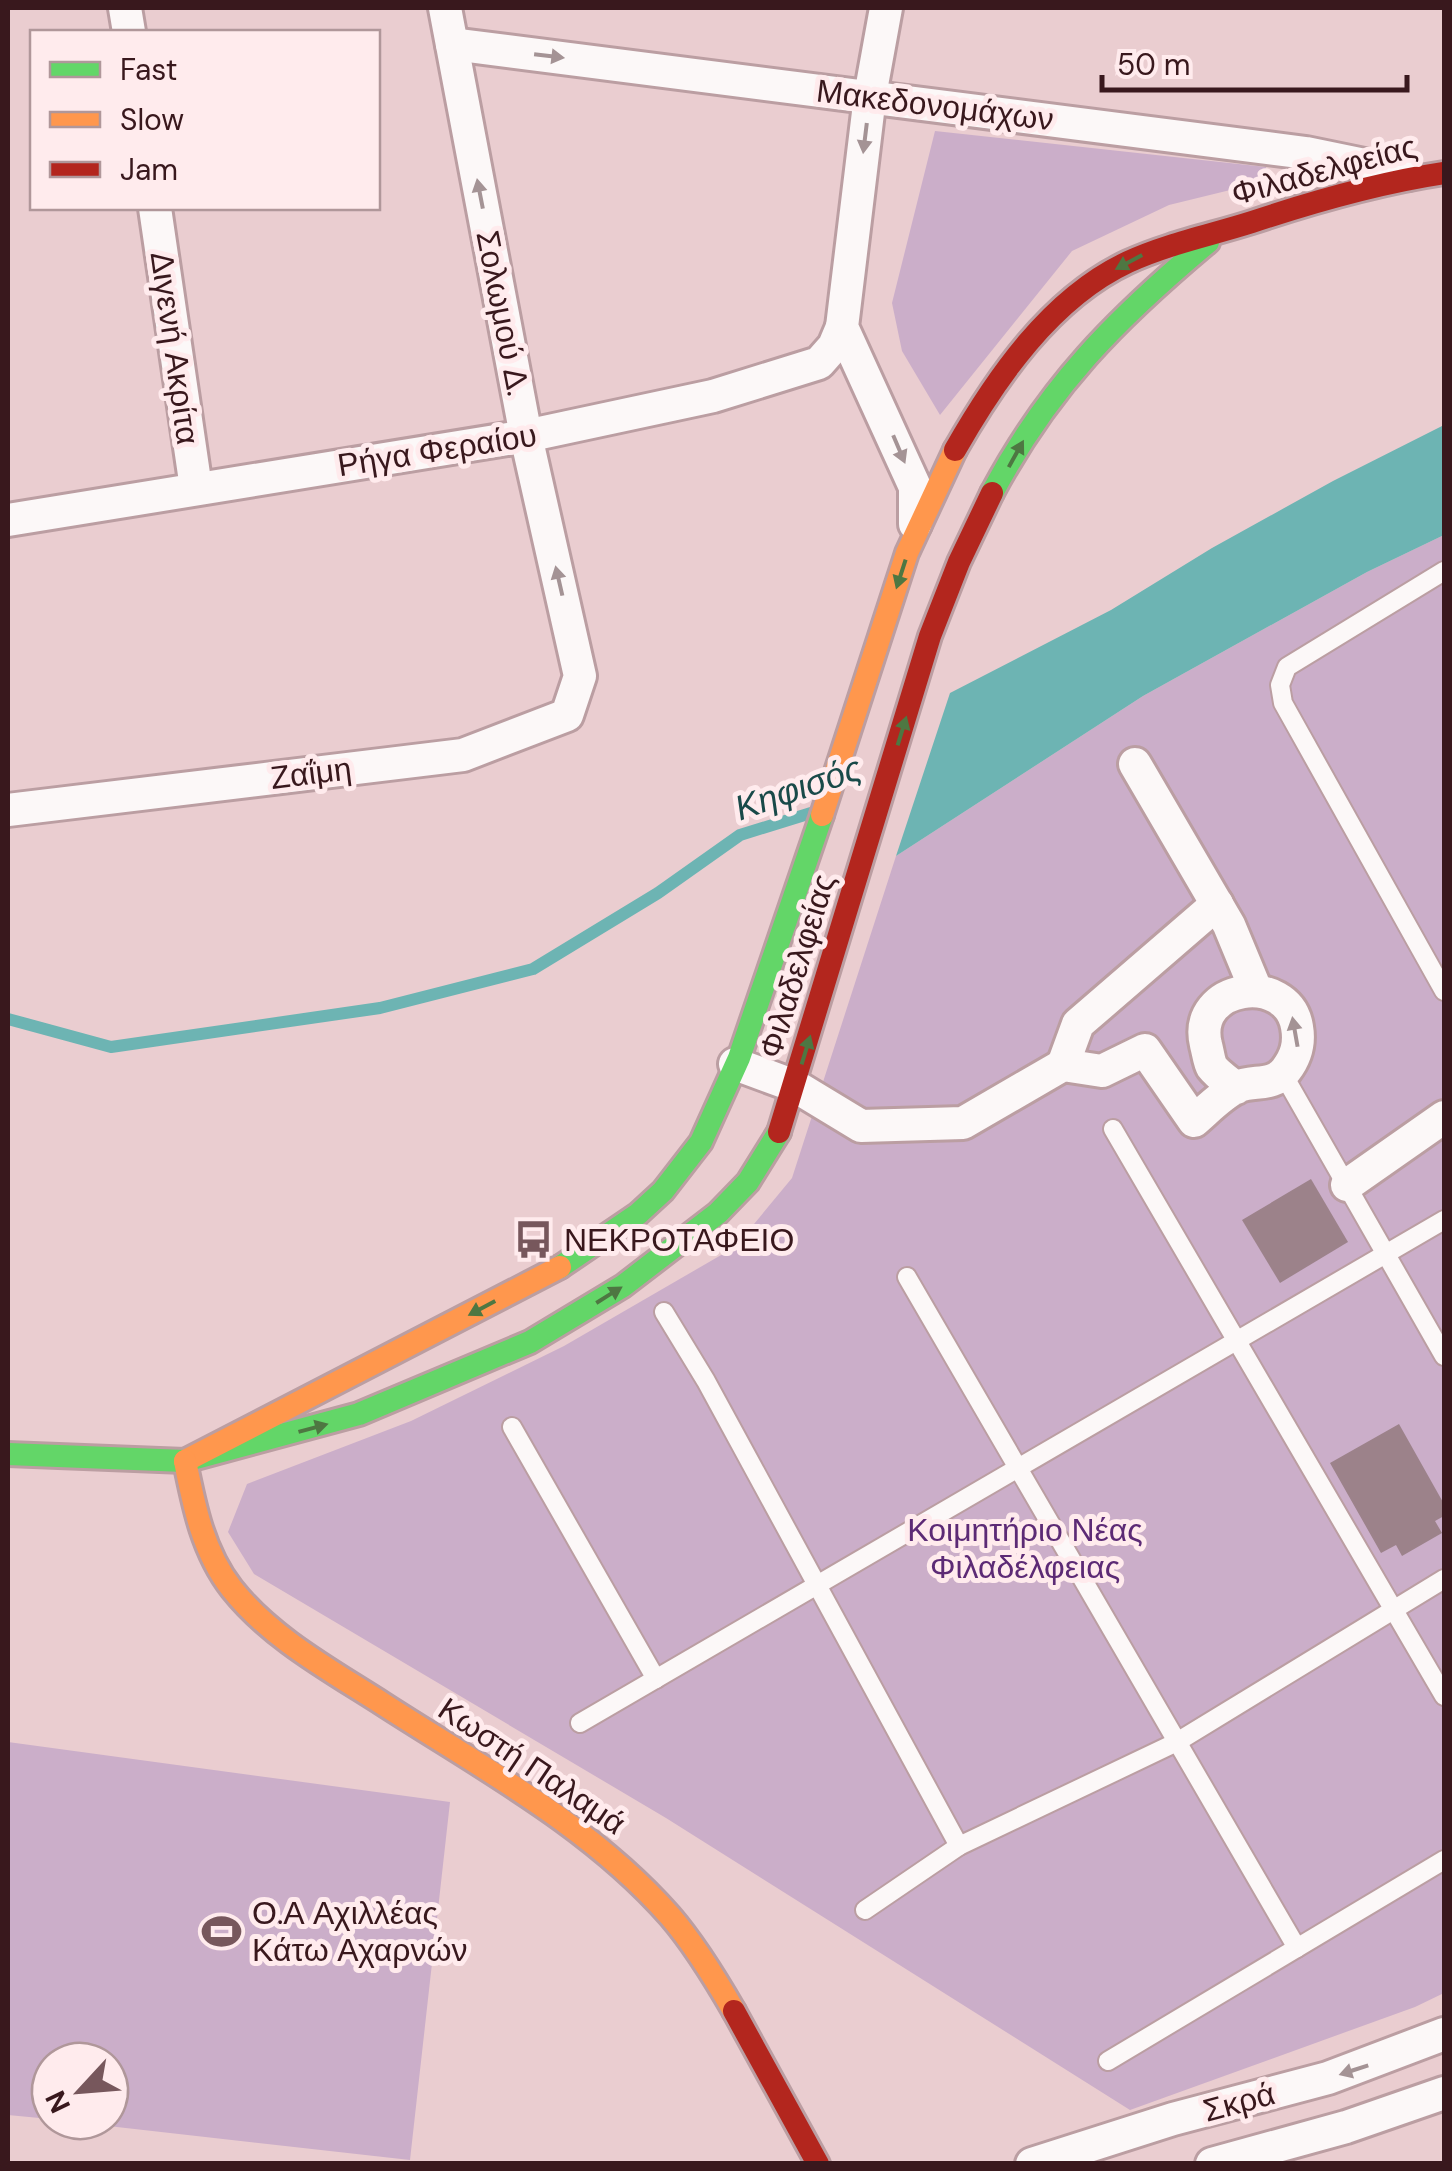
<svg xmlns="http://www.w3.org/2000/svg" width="1452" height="2171" viewBox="0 0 1452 2171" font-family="'DM Sans',sans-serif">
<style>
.green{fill:#cbaec9}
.water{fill:#6db4b3}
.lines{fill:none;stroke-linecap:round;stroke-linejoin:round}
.stream{stroke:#6db4b3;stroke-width:12}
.building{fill:#9c828a}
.lane-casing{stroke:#bb9ea2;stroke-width:22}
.street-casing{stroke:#bb9ea2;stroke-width:38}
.fast-casing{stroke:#bb9ea2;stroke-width:28}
.slow-casing{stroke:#bb9ea2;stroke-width:28}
.jam-casing{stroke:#bb9ea2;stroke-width:28}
.lane{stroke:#fcf8f8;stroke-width:18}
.street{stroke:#fcf8f8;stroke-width:32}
.fast{stroke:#63d668;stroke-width:22}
.slow{stroke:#ff974d;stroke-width:22}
.jam{stroke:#b3261e;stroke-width:22}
.oneway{fill:#a49395}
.oneway2{fill:#4e7742}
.labels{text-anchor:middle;stroke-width:10;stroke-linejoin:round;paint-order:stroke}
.street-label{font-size:32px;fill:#39181d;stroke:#ffebed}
.poi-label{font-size:32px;fill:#39181d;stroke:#ffebed;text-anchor:start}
.park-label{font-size:32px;fill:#5c2a75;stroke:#ffebed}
.water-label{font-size:35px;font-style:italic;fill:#194a49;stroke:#ffebed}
</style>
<rect width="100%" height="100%" fill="#eacdd0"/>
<g class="green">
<polygon points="935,131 1266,167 1267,181 1169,205 1072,251 940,415 902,351 892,303"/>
<polygon points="1444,535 1444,1993 1415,2007 1130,2110 666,1818 254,1574 228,1532 247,1484 411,1421 564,1346 735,1247 792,1178 896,856 1143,696 1367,572"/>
<polygon points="8,1742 450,1802 410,2160 64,2121 110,2121 110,2061 50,2061 50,2119 8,2115"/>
</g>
<polygon class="water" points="1444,425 1444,535 1367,572 1143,696 896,856 950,693 1111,610 1212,548 1333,481"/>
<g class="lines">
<polyline class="stream" points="8,1019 111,1047 380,1008 533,969 658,893 740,835 811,813"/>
</g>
<g class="building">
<polygon points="1311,1179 1348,1242 1280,1283 1242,1220"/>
<polygon points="1399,1424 1444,1504 1444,1516 1435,1521 1442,1533 1402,1556 1396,1545 1381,1553 1330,1463"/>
</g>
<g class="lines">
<defs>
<g id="lane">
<polyline points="1444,571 1287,667 1280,685 1283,703 1444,991"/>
<polyline points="1283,1074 1444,1356"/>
<polyline points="1113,1129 1444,1696"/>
<polyline points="907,1277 1297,1948"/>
<polyline points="664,1312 706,1381 959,1846"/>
<polyline points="512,1427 656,1679"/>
<polyline points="580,1723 1444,1220"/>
<polyline points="865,1910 959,1846 1177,1742 1444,1579"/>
<polyline points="1108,2061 1444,1860"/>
</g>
<g id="street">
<polyline points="125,8 129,32"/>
<polyline points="886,8 870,96 842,327 915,487 915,524"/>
<polyline points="452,44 1306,153 1408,174"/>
<polyline points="155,208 196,488"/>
<polyline points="8,520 526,436 713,396 819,363 834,346 842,327"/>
<polyline points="1135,764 1229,925 1256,990"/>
<polyline points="8,810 463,755 567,715 580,676 526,436 445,8"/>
<path d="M735,1064L795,1086L861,1126L963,1123L1063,1065L1102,1071L1145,1050L1194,1121C1207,1110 1221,1095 1237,1087C1253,1079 1272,1088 1286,1070C1296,1057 1300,1044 1297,1027C1288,971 1191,984 1206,1045C1208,1052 1209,1062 1212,1067C1218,1075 1229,1082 1236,1088"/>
<polyline points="1063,1065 1078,1024 1217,904"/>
<polyline points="1347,1185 1444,1117"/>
<polyline points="1032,2164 1173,2119 1328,2078 1444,2034"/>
<polyline points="1212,2164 1346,2127 1444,2093"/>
</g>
<g id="fast">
<path d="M992,493C1049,386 1116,319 1208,242"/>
<polyline points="560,1267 638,1214 663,1191 701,1142 739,1058 822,815"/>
<polyline points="8,1454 185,1461 359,1414 530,1342 623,1286 718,1213 748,1182 779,1132"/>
</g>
<g id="slow">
<polyline points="822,815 907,553 955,450"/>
<polyline points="185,1461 560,1267"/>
<path d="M185,1461C194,1506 203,1552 232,1589C271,1638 330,1670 383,1704C482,1768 591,1826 670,1916C695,1945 715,1978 734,2011"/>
</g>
<g id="jam">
<path d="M955,450C996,378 1051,298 1128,262C1167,244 1211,235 1252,222C1315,201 1378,183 1444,173"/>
<polyline points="779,1132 930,636 959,562 992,493"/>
<polyline points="734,2011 818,2164"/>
</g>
</defs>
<use href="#lane" class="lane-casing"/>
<use href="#street" class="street-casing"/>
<use href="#fast" class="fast-casing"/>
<use href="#slow" class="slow-casing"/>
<use href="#jam" class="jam-casing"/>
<use href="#lane" class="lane"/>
<use href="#street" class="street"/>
<use href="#fast" class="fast"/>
<use href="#slow" class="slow"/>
<use href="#jam" class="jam"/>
</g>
<defs><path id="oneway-solid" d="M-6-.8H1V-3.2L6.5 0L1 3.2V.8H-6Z" transform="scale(2.5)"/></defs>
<g class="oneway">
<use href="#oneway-solid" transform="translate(549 56) rotate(7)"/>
<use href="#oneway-solid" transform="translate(865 138) rotate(97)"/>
<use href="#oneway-solid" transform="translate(480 194) rotate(-101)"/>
<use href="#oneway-solid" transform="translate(899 449) rotate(67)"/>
<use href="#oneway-solid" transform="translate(559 581) rotate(-103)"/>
<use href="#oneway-solid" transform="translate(1295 1032) rotate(-100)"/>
<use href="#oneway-solid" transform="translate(1354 2070) rotate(162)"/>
</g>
<g class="oneway2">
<use href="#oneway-solid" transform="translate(1129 262) rotate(152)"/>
<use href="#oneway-solid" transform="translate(1016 454) rotate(-61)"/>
<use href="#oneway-solid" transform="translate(901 574) rotate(108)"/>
<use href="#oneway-solid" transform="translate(902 731) rotate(-73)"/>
<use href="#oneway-solid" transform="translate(806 1050) rotate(-73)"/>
<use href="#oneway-solid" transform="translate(609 1295) rotate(-32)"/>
<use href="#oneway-solid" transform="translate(482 1308) rotate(152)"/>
<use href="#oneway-solid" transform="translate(313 1428) rotate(-15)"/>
</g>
<defs>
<symbol id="bus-bare" viewBox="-9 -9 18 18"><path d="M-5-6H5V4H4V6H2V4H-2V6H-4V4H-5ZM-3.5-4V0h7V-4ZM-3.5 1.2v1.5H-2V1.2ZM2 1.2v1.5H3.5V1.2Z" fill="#77575c" stroke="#ffebed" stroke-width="2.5" paint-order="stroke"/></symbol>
<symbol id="stadium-bare" viewBox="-9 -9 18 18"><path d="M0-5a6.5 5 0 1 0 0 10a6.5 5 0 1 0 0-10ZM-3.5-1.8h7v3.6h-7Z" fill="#77575c" stroke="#ffebed" stroke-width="2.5" paint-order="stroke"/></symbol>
</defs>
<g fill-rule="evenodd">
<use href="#bus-bare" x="506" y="1212" width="55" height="55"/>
<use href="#stadium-bare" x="194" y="1904" width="55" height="55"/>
</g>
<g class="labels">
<g class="street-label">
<text transform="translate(935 105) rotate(7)" y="11">Μακεδονομάχων</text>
<text transform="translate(1324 170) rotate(-15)" y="11">Φιλαδελφείας</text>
<text transform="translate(503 313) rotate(79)" y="11">Σολωμού Δ.</text>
<text transform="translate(175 348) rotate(82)" y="11">Διγενή Ακρίτα</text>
<text transform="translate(437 450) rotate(-9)" y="11">Ρήγα Φεραίου</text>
<text transform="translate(311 773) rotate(-7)" y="11">Ζαΐμη</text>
<text transform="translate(797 966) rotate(-73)" y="11">Φιλαδελφείας</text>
<text transform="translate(532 1766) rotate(34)" y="11">Κωστή Παλαμά</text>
<text transform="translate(1239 2102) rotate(-15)" y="11">Σκρά</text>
</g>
<g class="poi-label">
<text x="564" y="1251">ΝΕΚΡΟΤΑΦΕΙΟ</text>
<text x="252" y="1924">Ο.Α Αχιλλέας<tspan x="252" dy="37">Κάτω Αχαρνών</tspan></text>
</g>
<g class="park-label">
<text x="1025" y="1541">Κοιμητήριο Νέας<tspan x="1025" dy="37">Φιλαδέλφειας</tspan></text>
</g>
<g class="water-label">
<text transform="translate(798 788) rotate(-19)" y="12">Κηφισός</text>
</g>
</g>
<rect width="1452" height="2171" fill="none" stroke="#39181d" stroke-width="20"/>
<rect x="30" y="30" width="350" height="180" fill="#ffebed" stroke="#b0979a" stroke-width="2.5"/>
<rect x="50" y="62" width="50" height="15" fill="#63d668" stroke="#b0979a" stroke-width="2.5"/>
<text x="120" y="80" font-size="30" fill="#39181d">Fast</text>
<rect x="50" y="112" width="50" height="15" fill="#ff974d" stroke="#b0979a" stroke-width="2.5"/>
<text x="120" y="130" font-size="30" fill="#39181d">Slow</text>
<rect x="50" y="162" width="50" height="15" fill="#b3261e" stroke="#b0979a" stroke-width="2.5"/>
<text x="120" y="180" font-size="30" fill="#39181d">Jam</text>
<g transform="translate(80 2091) rotate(244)"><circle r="48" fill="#ffebed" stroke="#b0979a" stroke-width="2.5"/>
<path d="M0-8L18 38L0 25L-18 38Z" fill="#77575c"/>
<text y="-15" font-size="28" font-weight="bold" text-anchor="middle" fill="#39181d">N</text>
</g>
<path d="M1102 75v15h305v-15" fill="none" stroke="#39181d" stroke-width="5"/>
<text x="1117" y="75" font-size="30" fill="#39181d" stroke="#ffebed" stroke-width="8" paint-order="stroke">50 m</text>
</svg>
